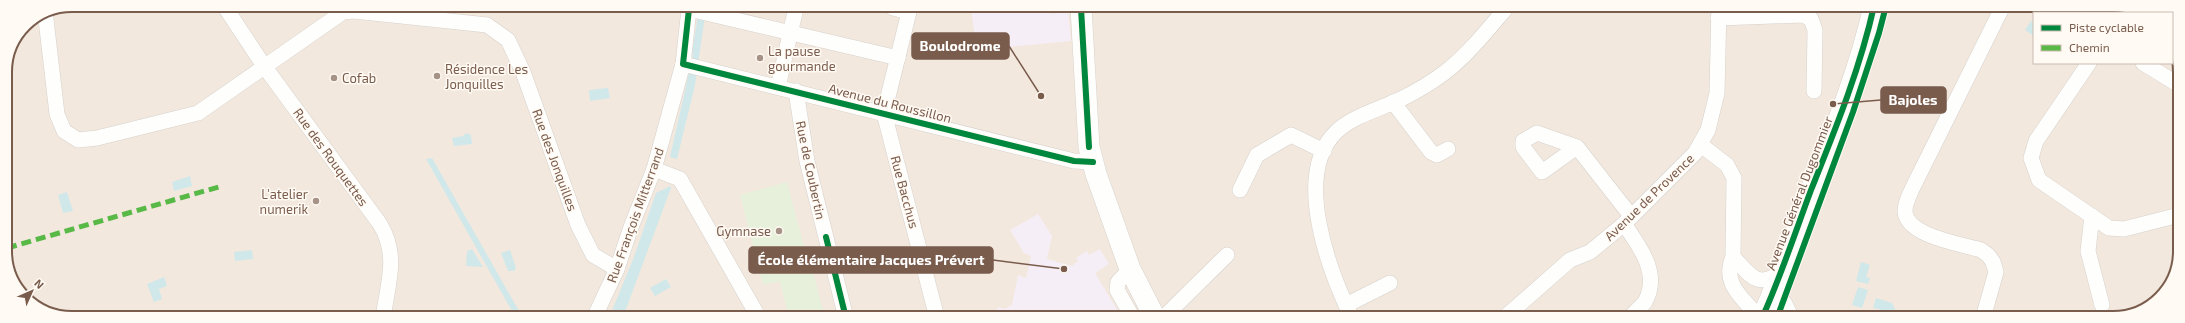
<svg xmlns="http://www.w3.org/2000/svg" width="2185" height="323" viewBox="0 0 2185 323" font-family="'Exo 2',sans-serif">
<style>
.residential{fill:#f2e8de}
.commercial{fill:#f6e8e1}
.education{fill:#f6eef6}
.green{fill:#e7f0db}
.water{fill:#d0e8ea}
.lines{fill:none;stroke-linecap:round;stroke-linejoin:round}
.street-casing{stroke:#d7d1cb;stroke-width:16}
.secondary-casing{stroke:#d9d2cb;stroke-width:22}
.street{stroke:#fefefd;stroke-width:15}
.secondary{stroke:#fefefd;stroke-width:21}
.quiet{stroke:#58b947;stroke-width:5;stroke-dasharray:10 5;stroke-linecap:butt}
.cycleway-casing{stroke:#fffaf3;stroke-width:8}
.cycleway{stroke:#00873e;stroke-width:6}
.poi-dot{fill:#a69286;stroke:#fffaf3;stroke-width:1.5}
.labels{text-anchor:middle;stroke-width:3;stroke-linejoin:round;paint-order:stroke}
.poi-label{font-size:13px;fill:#7a5c4d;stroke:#fffaf3;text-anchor:start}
.street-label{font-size:13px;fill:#7a5c4d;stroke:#fffaf3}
.rim{fill:none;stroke:#7a5c4d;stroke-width:2}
.leader{fill:none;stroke:#7a5c4d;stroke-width:1.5}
.callout-dot{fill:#7a5c4d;stroke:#fffaf3;stroke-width:1.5}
.callout{fill:#7a5c4d;stroke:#7a5c4d;stroke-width:1.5}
.callout-label{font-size:14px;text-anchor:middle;font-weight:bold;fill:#fff}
</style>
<rect width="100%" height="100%" fill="#f9f5f0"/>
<polygon class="residential" points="2122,6 2138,13 2034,13 2034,63 2172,63 2172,47 2179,59 2179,260 2157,301 2113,318 63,317 28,301 7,268 5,72 10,46 25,24 46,10"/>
<polygon class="commercial" points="1734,6 1833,6 1830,13 1734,12"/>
<g class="education">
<polygon points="971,8 1050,8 1051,14 1068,12 1071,41 1008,47 1007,42 976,45"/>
<polygon points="1038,214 1052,236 1047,259 1072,266 1078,261 1076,258 1087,251 1089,255 1100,249 1109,264 1095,273 1122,318 990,318 996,313 998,307 1004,309 1012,305 1018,275 1026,278 1031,256 1024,253 1010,230"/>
</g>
<polygon class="green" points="787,182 811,273 813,272 825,318 789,318 780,281 763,285 740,195"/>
<g class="water">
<polygon points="2027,6 2050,6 2053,7 2049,13 2037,13"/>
<polygon points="699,9 706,9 695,85 677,159 670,157 693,55 692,53"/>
<polygon points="2031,21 2034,23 2034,36 2025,30"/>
<polygon points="608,88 610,98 590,101 589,90"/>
<polygon points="466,133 471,135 472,144 454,146 452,138 463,136"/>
<polygon points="432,158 523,318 516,318 426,159"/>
<polygon points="190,176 192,186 174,191 172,182"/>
<polygon points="670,186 671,188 626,309 622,318 609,318 634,257 656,193"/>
<polygon points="67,192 73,211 63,213 58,195"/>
<polygon points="472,249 483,267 466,266 467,251"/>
<polygon points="252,250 253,259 235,261 234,252"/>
<polygon points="510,250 516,268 514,271 508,271 501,253"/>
<polygon points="1861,262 1870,265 1866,277 1870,278 1868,284 1856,281"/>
<polygon points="164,277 167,286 159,289 162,299 154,302 147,284"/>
<polygon points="666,279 671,287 655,296 650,288"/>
<polygon points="1858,287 1868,290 1862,308 1852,305"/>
<polygon points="1876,298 1892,303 1895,309 1893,312 1873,308"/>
</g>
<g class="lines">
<defs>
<g id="street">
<polyline points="893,8 909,12"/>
<polyline points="910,8 884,113 937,318"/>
<polyline points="689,9 898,58"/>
<path d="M227,10L264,66L380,224C399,256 388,282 383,318"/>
<polyline points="45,11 57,114 64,131 78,140 97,138 198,113 343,12 354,11 487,25 508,40 523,72 578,225 593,255 617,269"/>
<polyline points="2124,13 2128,8"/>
<polyline points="1718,18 1803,15 1811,19 1815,30 1814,91"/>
<polyline points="2089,63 2036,141 2031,158 2039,180 2109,228 2124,229 2179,215"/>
<polyline points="2143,63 2179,85"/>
<polyline points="683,64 1074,161 1093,162"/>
<polyline points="778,87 796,8"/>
<polyline points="796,91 807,161 846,318"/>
<polyline points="1393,102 1431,152 1437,155 1448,149"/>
<path d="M1701,145L1727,165L1734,178L1733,257C1721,285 1744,298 1759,318"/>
<polyline points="1577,147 1542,172 1523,147 1523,141 1537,133 1577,147 1631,216"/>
<polyline points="654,169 680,179 759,318"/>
<polyline points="1240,190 1257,155 1291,135 1324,151"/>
<polyline points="2092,216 2088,251 2102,305"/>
<path d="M1624,224C1639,246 1661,273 1645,302C1641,307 1634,313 1629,318"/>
<path d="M1733,257C1750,274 1756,290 1781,272"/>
<polyline points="1130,269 1118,282 1117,290 1133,318"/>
<polyline points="1784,302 1792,318"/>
<polyline points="1346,305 1390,283"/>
<polyline points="594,318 617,269 631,227 654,169 683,64 689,9"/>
<polyline points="1163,318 1227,255"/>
<path d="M1352,318C1330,273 1292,175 1336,132C1354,115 1381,109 1403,98C1417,91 1432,82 1444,73C1467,56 1489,28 1507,7"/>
<polyline points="1504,318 1570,260 1590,252 1624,224 1695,153 1708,130 1717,93 1719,6"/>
<path d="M1983,318L1996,272L1993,262L1988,255L1981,250C1961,244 1906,236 1905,211C1905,203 1910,194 1913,187L2003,6"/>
</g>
<g id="secondary">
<polyline points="1081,8 1089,147 1096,174 1130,269 1155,318"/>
<path d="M1762,318C1781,276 1795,233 1811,190C1835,130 1860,69 1874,6"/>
</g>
</defs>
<use href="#street" class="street-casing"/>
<use href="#secondary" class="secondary-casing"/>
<use href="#street" class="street"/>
<use href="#secondary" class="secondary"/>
<polyline class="quiet" points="7,248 222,186"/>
<defs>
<g id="cycleway">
<polyline points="1081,8 1089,147"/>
<polyline points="689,9 683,64 1074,161 1093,162"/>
<polyline points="826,237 846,318"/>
<path d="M1762,318C1781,276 1795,233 1811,190C1835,130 1860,69 1874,6"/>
<polyline points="1777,318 1853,112 1879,33 1886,6"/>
</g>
</defs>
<use href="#cycleway" class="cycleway-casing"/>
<use href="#cycleway" class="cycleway"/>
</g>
<g class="poi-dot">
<circle cx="760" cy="58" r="4"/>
<circle cx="437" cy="76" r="4"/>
<circle cx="334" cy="78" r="4"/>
<circle cx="316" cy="201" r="4"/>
<circle cx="779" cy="231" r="4"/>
</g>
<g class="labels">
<g class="poi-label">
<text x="768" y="56">La pause<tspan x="768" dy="15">gourmande</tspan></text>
<text x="445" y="74">Résidence Les<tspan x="445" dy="15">Jonquilles</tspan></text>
<text x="342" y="83">Cofab</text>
<text x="308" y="199" text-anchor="end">L'atelier<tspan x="308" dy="15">numerik</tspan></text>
<text x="771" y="236" text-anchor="end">Gymnase</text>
</g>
<g class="street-label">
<text transform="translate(890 103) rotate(14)" y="5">Avenue du Roussillon</text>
<text transform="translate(331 157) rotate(54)" y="5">Rue des Rouquettes</text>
<text transform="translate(555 160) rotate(70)" y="5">Rue des Jonquilles</text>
<text transform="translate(811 170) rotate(78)" y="5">Rue de Coubertin</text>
<text transform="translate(905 192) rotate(75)" y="5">Rue Bacchus</text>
<text transform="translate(1799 193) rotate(-69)" y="5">Avenue Général Dugommier</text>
<text transform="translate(1649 197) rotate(-44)" y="5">Avenue de Provence</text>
<text transform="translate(635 215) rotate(-70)" y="5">Rue François Mitterrand</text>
</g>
</g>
<path d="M0 0H2185V323H0ZM72 12H2113A60 60 0 0 1 2173 72V251A60 60 0 0 1 2113 311H72A60 60 0 0 1 12 251V72A60 60 0 0 1 72 12Z" fill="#fffaf3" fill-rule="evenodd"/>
<path class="rim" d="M72 12H2113A60 60 0 0 1 2173 72V251A60 60 0 0 1 2113 311H72A60 60 0 0 1 12 251V72A60 60 0 0 1 72 12Z"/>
<path class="leader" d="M1041 96L1009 46M1833 104L1881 100M1064 269L993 260"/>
<g class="callout-dot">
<circle cx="1041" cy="96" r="4"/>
<circle cx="1833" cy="104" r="4"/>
<circle cx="1064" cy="269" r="4"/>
</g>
<g class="callout">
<rect x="912" y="33" width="97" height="26" rx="4"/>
<rect x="1881" y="87" width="65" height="26" rx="4"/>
<rect x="749" y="247" width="244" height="26" rx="4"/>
</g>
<g class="callout-label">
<text x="960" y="51">Boulodrome</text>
<text x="1913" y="105">Bajoles</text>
<text x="871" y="265">École élémentaire Jacques Prévert</text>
</g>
<rect x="2033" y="12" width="140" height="52" fill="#fffaf3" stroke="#cabbb1"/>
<rect x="2041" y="25" width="20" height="6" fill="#00873e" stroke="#cabbb1"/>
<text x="2069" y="32" font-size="12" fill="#7a5c4d">Piste cyclable</text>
<rect x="2041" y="45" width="20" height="6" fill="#58b947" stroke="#cabbb1"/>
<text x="2069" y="52" font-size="12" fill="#7a5c4d">Chemin</text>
<g transform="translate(32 291) rotate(45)" stroke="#fffaf3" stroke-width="3" paint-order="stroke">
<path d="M0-3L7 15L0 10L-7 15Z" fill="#7a5c4d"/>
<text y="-6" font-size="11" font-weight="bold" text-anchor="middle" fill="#7a5c4d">N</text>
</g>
</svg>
